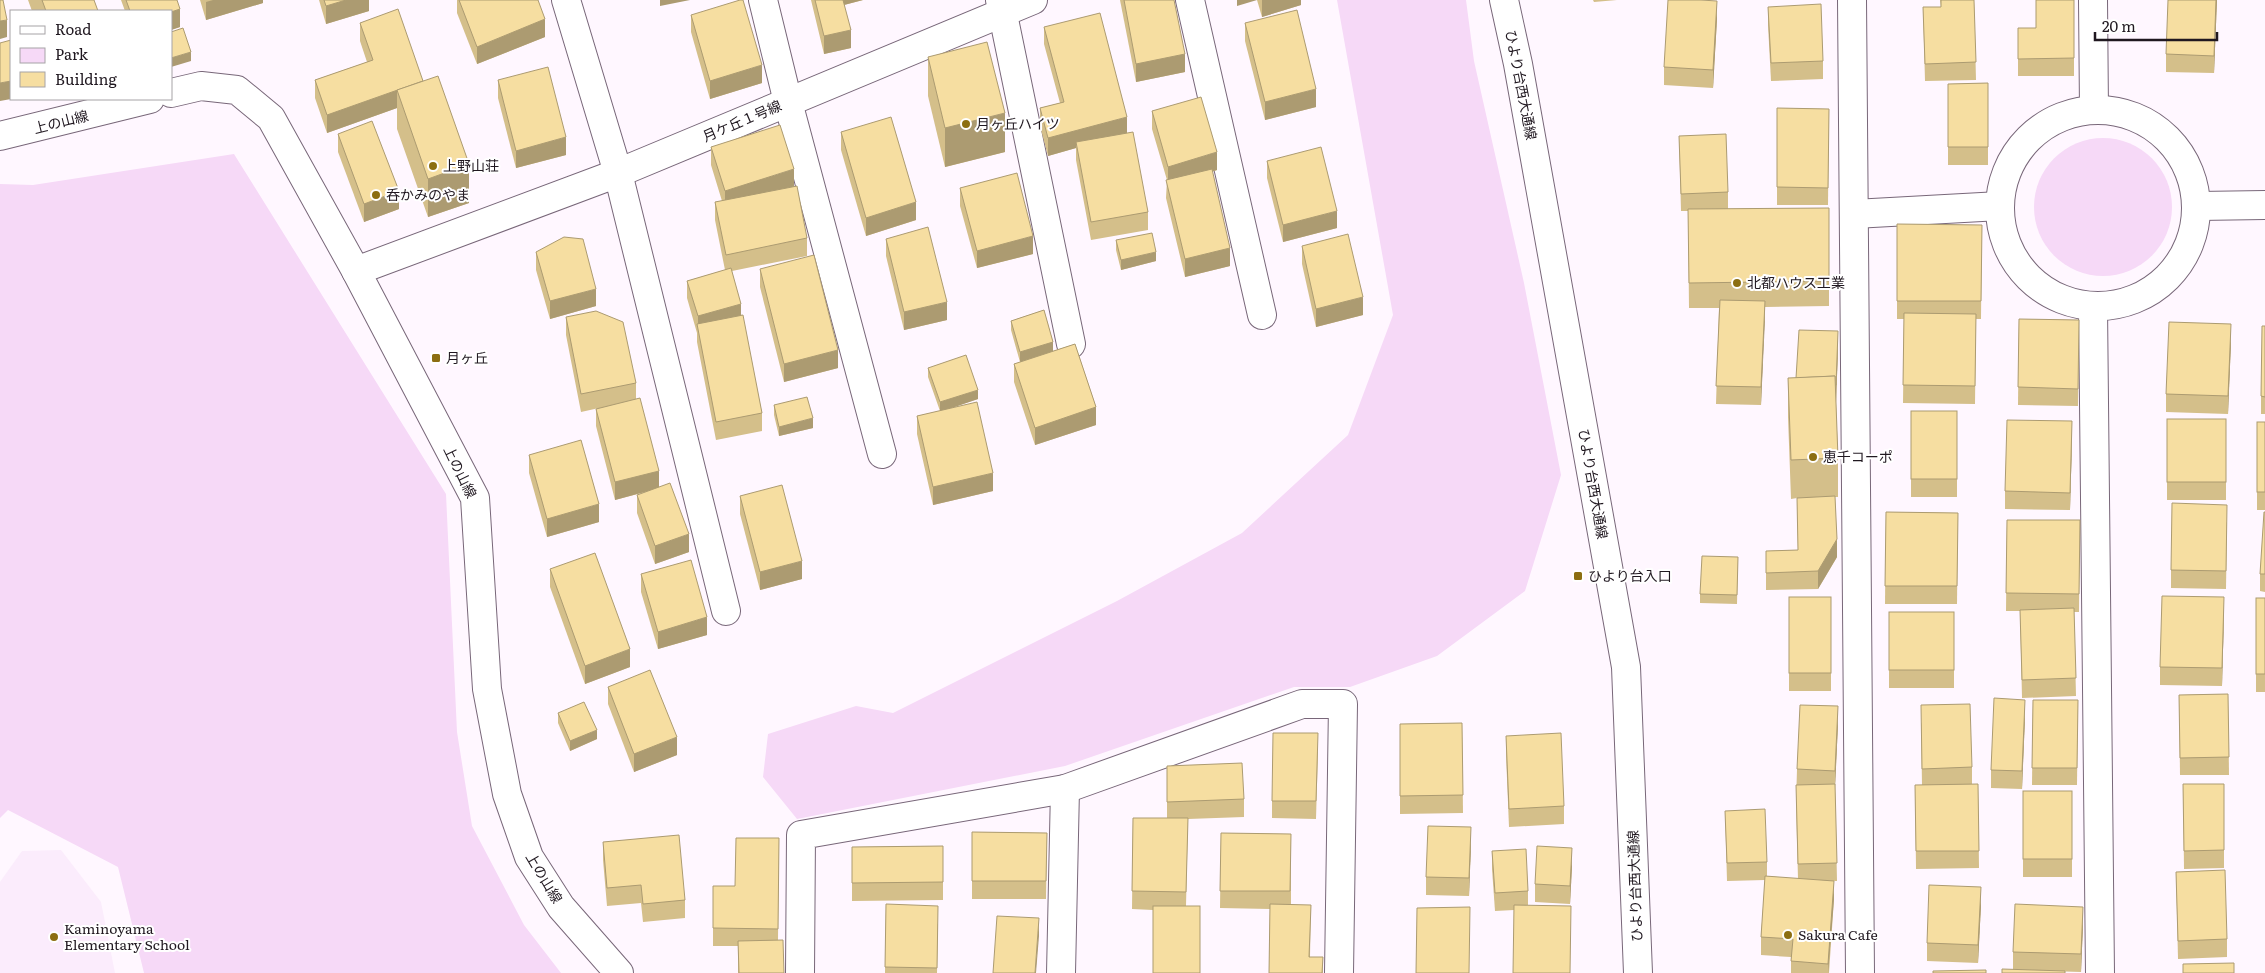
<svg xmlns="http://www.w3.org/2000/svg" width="2265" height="973" viewBox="0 0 2265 973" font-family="Literata,'Noto Sans JP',serif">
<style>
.built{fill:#fbecfc}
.green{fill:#f6d9f7}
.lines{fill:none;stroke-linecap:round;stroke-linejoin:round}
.minor-casing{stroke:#786779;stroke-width:30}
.minor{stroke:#fff;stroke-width:28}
.wall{fill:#d4bf8a}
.shaded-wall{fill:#ac9b71}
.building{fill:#f6dea1;stroke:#ac9b71}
.poi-dot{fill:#8c6e11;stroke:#fff;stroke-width:2}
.labels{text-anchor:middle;stroke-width:4;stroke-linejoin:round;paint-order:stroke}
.street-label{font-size:14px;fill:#201820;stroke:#fff}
.poi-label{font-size:14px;fill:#201820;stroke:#fff;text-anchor:start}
</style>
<rect width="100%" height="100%" fill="#fff7ff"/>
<polygon class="built" points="61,850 101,902 115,973 0,973 0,882 22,851"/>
<g class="green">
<polygon points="1337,0 1466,0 1474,61 1524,283 1561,475 1525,591 1437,656 1350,687 1294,687 1065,766 797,819 763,777 768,734 856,706 893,713 1117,601 1242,533 1348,435 1393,315"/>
<circle cx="2103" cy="207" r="69"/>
<polygon points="234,154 446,494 457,732 472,826 524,925 561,973 144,973 118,867 8,810 0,818 0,184 33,185"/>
</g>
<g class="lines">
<defs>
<g id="minor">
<polyline points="566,0 618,173 1033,0"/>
<polyline points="763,0 788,102 882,454"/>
<polyline points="1000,0 1071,344"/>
<polyline points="1190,0 1262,315"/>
<polyline points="1504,0 1518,64 1626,667 1638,973"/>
<polyline points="1852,0 1860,973"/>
<polyline points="2093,0 2094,110"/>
<polyline points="171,93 201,86 237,90 271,118 356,271 475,498 487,689 507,794 529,857 561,907 619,973"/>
<circle cx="2098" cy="208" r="98"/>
<polyline points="0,136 150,99"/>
<polyline points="2198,206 2265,205"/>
<polyline points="1854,214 2000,206"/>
<polyline points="356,271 618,173 726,611"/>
<polyline points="2093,307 2100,973"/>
<polyline points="800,973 801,835 1065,789 1302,704 1343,704 1339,973"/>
<polyline points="1061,973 1065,789"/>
</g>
</defs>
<use href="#minor" class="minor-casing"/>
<use href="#minor" class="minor"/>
</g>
<g class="wall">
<polygon points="28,0 94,0 98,11 32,11"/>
<polygon points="121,0 177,0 180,27 171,30 171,11 125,11"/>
<polygon points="200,0 263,0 263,3 206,20"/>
<polygon points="319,0 369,0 369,11 326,24"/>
<polygon points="457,0 538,0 545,37 477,64 457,13"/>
<polygon points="811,0 863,0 844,5 851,48 824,54"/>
<polygon points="1120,0 1174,0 1185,72 1136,82"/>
<polygon points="1257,0 1301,0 1301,5 1262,17"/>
<polygon points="1593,0 1617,0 1594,2"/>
<polygon points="1940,0 1974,0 1976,80 1925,81 1923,7 1941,7"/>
<polygon points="2074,0 2074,76 2018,76 2018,28 2036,28"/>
<polygon points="2217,0 2214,73 2166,72 2166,54"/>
<polygon points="1768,7 1823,61 1823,79 1771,81 1768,25"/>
<polygon points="691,15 762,83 710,99 691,32"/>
<polygon points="1717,19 1713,88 1664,85 1664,67"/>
<polygon points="360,23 423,81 469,203 428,217 397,129 397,108 327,133 315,98 315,80 367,62 360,41"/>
<polygon points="1245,23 1316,107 1265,120 1245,41"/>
<polygon points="1044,27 1127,133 1148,212 1148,230 1091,240 1076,160 1076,148 1048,156 1040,126 1040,108 1060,103 1044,44"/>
<polygon points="928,57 1005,152 945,167 928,96"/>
<polygon points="498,80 566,155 516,168 498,98"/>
<polygon points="1988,83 1988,165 1948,165 1948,84"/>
<polygon points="1777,108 1829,109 1828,205 1777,205"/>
<polygon points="1152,111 1217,170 1212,172 1230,266 1185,277 1166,198 1167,180 1152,129"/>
<polygon points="841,132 916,220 866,236 841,150"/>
<polygon points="338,134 399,209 364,222 338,152"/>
<polygon points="1679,136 1728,192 1728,209 1829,208 1829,306 1765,307 1761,405 1716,404 1719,308 1689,308 1688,211 1681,211"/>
<polygon points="711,147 794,186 807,238 807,256 732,271 762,413 762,431 716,440 697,342 697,333 687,298 687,281 725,270 715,220 715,202 722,201 711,165"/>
<polygon points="1267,161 1337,228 1283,242 1267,178"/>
<polygon points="960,188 1033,254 977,268 960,206"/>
<polygon points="1897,224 1982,225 1981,319 1976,319 1975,404 1903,403 1904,319 1897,319"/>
<polygon points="886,239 947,320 904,330 886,256"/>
<polygon points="1116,240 1156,261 1121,270 1116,250"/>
<polygon points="1302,246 1363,315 1316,327 1302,264"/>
<polygon points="536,252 596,306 550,319 536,270"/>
<polygon points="760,269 838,368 784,382 760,287"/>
<polygon points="1044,310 1053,342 1053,351 1075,344 1096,407 1096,425 1035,445 1014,382 1014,364 1046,354 1020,362 1011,330 1011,321"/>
<polygon points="566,317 636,383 636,399 659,487 689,552 655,564 637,513 637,495 649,491 615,500 596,426 596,409 599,408 581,412 566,335"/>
<polygon points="2019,319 2079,320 2078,406 2018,405"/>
<polygon points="2265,326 2265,414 2261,414 2261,396"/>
<polygon points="2231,342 2228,414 2166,412 2166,394"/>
<polygon points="1838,349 1836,402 1838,458 1838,497 1835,497 1837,557 1818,589 1766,590 1766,551 1798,550 1797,498 1791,499 1788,417 1788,378 1796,378"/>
<polygon points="928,368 978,399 948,409 993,491 933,505 917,434 917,416 940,411 928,377"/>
<polygon points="774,405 813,428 779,436 774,415"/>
<rect x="1911" y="411" width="46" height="86"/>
<rect x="2167" y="419" width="59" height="81"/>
<rect x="2257" y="422" width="8" height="88"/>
<polygon points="2072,439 2070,510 2005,509 2005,491"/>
<polygon points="529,455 599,522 547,537 529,473"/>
<polygon points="740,496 802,579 760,590 740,514"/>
<polygon points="1886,512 1958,513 1957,604 1885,604"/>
<polygon points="2265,512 2265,592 2260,591 2260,574"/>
<polygon points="2007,520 2080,520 2079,612 2074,612 2076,696 2022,698 2020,611 2006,611"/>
<polygon points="2227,522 2226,589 2171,588 2171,570"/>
<polygon points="1738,557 1737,604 1700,603 1700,594"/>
<polygon points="550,569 630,667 585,684 550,587"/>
<polygon points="641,574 707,635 658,649 641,592"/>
<rect x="1789" y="597" width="42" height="94"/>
<rect x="2256" y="598" width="9" height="94"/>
<rect x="1889" y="612" width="65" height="76"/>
<polygon points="2224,614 2222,686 2160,685 2160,667"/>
<polygon points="608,687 677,755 634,772 608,704"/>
<polygon points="2228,694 2229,775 2180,775 2179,695"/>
<polygon points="2033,700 2078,700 2077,785 2032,785"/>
<polygon points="558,713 597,739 570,751 558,723"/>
<polygon points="2025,717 2022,789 1991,788 1991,770"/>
<polygon points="1462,723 1463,813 1400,814 1400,724"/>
<polygon points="1921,723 1972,767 1972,784 1978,784 1979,868 1916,869 1915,785 1922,785"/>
<polygon points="1838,724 1835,786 1837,881 1828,881 1834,899 1829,973 1791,973 1791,957 1761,955 1761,937 1765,880 1727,881 1725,811 1767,862 1767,876 1798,879 1796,803 1797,769"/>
<polygon points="1506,736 1564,806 1564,824 1509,827 1506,754"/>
<polygon points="1318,751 1316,819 1272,818 1272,801"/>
<polygon points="1167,766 1244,799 1244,817 1188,819 1186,906 1153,910 1132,909 1133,818 1167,818"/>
<polygon points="2183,784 2224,784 2224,868 2184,869"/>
<rect x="2023" y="791" width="49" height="86"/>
<polygon points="972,832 1047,833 1046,899 972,899"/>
<polygon points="1221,833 1291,834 1291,905 1311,905 1310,957 1323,957 1323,973 1269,973 1270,909 1220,908"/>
<polygon points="779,838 778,940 784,973 738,973 738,946 713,946 713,886 735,886"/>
<polygon points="603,842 685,900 685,918 643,922 641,903 607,906 603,860"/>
<polygon points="1471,844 1469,896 1426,895 1426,877"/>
<polygon points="943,846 943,900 852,901 852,847"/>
<polygon points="1492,851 1528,891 1528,905 1514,910 1495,911 1492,869"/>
<polygon points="1572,866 1570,904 1535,902 1535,884"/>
<polygon points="2176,872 2227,939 2227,957 2178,959"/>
<polygon points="886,904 938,924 937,973 885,973"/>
<polygon points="1981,905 1978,963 1927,961 1927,943"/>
<polygon points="2083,925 2081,972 2013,970 2013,952"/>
</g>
<g class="shaded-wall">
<polygon points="213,0 263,0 263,3 206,20 206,2"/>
<polygon points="346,0 369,0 369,11 326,24 326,6"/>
<polygon points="660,0 690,0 660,6"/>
<polygon points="840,0 863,0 840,6"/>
<polygon points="1237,0 1257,0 1237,6"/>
<polygon points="1262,0 1301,0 1301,5 1262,17"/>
<polygon points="2216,0 2217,0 2214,73 2214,56"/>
<polygon points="1717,1 1717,19 1713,88 1713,70"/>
<polygon points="180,9 180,27 171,30 171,12"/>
<polygon points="545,19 545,37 477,64 477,47"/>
<polygon points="7,20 7,37 0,39 0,21"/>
<polygon points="851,30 851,48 824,54 824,36"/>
<polygon points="191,52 191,61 171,67 171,58"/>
<polygon points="1185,54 1185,72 1136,82 1136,64"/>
<polygon points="762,65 762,83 710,99 710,81"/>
<polygon points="11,81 11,99 0,101 0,83"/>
<polygon points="423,81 397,90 397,108 327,133 327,115"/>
<polygon points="1316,89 1316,107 1265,120 1265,102"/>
<polygon points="1005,113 1005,152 945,167 945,128"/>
<polygon points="1127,117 1127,135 1076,142 1076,148 1048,156 1048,138"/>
<polygon points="566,137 566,155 516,168 516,151"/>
<polygon points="1217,152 1217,170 1168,185 1168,167"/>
<polygon points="469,164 469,203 428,217 428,179"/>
<polygon points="794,169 794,187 725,209 725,191"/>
<polygon points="399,191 399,209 364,222 364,204"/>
<polygon points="916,202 916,220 866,236 866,218"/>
<polygon points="1337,211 1337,228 1283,242 1283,225"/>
<polygon points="1033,236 1033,254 977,268 977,251"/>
<polygon points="1230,248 1230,266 1185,277 1185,259"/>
<polygon points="1156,252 1156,261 1121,270 1121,260"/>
<polygon points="596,289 596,306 550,319 550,301"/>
<polygon points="1363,297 1363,315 1316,327 1316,309"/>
<polygon points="1765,301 1765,319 1761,405 1761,387"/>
<polygon points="947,302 947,320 904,330 904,312"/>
<polygon points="741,304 741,321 698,325 698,316"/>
<polygon points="2231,324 2231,342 2228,414 2228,396"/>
<polygon points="1838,331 1838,349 1836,403 1836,385"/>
<polygon points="1053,342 1053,352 1020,362 1020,352"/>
<polygon points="838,350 838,368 784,382 784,364"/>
<polygon points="978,390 978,399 940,412 940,402"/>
<polygon points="1096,407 1096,425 1035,445 1035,428"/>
<polygon points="813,418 813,428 779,436 779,427"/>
<polygon points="2072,421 2072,439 2070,510 2070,493"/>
<polygon points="659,471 659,488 615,500 615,482"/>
<polygon points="993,473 993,491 933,505 933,487"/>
<polygon points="599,504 599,522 547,537 547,519"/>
<polygon points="689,534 689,552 655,564 655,546"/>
<polygon points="1837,539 1837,557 1818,589 1818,571"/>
<polygon points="802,561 802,579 760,590 760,572"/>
<polygon points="2224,597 2224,614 2222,686 2222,668"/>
<polygon points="707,617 707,635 658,649 658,632"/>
<polygon points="630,649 630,667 585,684 585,666"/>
<polygon points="2025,700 2025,717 2022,789 2022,771"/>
<polygon points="1838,706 1838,724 1835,789 1835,771"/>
<polygon points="597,730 597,739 570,751 570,741"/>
<polygon points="677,737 677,755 634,772 634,754"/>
<polygon points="1471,827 1471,844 1469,896 1469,878"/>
<polygon points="1572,848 1572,866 1570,904 1570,886"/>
<polygon points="1834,881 1834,899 1828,973 1828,964"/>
<polygon points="1981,887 1981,905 1978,963 1978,945"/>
<polygon points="2083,907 2083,925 2081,972 2081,954"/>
<polygon points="1039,918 1039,936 1036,973 1035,973"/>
</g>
<g class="building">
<polygon points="0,0 3,0 7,20 0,21"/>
<polygon points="42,0 94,0 98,11 46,11"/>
<polygon points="126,0 177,0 180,9 171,12 130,11"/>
<polygon points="324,0 346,0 326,6"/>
<polygon points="459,0 538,0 545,19 477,47"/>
<polygon points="740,0 743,0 762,65 710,81 691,15"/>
<polygon points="815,0 843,0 851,30 824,36"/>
<polygon points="1124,0 1174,0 1185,54 1136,64"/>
<polygon points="1668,0 1701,0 1717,1 1713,70 1664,67"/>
<polygon points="1941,0 1974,0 1976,62 1925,64 1923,7 1941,7"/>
<polygon points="2036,0 2074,0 2074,58 2018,59 2018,28 2036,28"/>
<polygon points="2168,0 2216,0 2214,56 2166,54"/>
<polygon points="1821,4 1823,61 1771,63 1768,7"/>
<polygon points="398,9 423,81 327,115 315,80 373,60 360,23"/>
<polygon points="1297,10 1316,89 1265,102 1245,23"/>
<polygon points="1100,13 1127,117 1048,138 1040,108 1064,102 1044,27"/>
<polygon points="183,28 191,52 171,58 171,32"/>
<polygon points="11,40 11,81 0,83 0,43"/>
<polygon points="987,42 1005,113 945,128 928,57"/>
<polygon points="548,67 566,137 516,151 498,80"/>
<polygon points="438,76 469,164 428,179 397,90"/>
<polygon points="1988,83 1988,147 1948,147 1948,84"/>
<polygon points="1201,97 1217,152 1168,167 1152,111"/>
<polygon points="1777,108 1829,109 1828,188 1777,187"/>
<polygon points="891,117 916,202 866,218 841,132"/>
<polygon points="372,121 399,191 364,204 338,134"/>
<polygon points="780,125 794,169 725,191 711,147"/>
<polygon points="1133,132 1148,212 1091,222 1076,142"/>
<polygon points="1726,134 1728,192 1681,194 1679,136"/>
<polygon points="1321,147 1337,211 1283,225 1267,161"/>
<polygon points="1212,169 1230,248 1185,259 1166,180"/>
<polygon points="1017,173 1033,236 977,251 960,188"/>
<polygon points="797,186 807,238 726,255 715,202"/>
<polygon points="1829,208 1829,281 1689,283 1688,209"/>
<polygon points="1897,224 1982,225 1981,301 1897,301"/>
<polygon points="928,227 947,302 904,312 886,239"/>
<polygon points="1152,233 1156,252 1121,260 1116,240"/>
<polygon points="1348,234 1363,297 1316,309 1302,246"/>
<polygon points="564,237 583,239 596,289 550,301 536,252"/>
<polygon points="814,255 838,350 784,364 760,269"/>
<polygon points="731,268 741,304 698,316 687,281"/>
<polygon points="1720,300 1765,301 1761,387 1716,386"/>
<polygon points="1044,310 1053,342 1020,352 1011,321"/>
<polygon points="596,311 623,322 636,383 581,394 566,317"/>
<polygon points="1904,313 1976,314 1975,386 1903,385"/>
<polygon points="743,315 762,413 716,422 697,324"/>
<polygon points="2019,319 2079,320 2078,389 2018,387"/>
<polygon points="2169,322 2231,324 2228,396 2166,394"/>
<polygon points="2262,326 2265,326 2265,397 2261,396"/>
<polygon points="1799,330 1838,331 1836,385 1835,385 1835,376 1796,378"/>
<polygon points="1075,344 1096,407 1035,428 1014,364"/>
<polygon points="966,355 978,390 940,402 928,368"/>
<polygon points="1835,376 1838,458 1791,460 1788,378"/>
<polygon points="807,397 813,418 779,427 774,405"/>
<polygon points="640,398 659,471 615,482 596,409"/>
<polygon points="977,402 993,473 933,487 917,416"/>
<rect x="1911" y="411" width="46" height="68"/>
<rect x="2167" y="419" width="59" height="63"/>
<polygon points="2007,420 2072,421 2070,493 2005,491"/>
<rect x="2257" y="422" width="8" height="70"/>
<polygon points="581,440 599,504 547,519 529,455"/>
<polygon points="670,483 689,534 655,546 637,495"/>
<polygon points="782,485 802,561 760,572 740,496"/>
<polygon points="1835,496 1837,539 1818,571 1766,573 1766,551 1798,550 1797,498"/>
<polygon points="2172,503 2227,505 2226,571 2171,570"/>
<polygon points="1886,512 1958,513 1957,586 1885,586"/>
<polygon points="2264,512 2265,512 2265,574 2260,574"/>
<polygon points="2007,520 2080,520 2079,594 2006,593"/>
<polygon points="595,553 630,649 585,666 550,569"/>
<polygon points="1702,556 1738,557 1737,595 1700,594"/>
<polygon points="691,560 707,617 658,632 641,574"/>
<polygon points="2162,596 2224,597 2222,668 2160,667"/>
<rect x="1789" y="597" width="42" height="76"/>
<rect x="2256" y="598" width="9" height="76"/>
<polygon points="2074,608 2076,678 2022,680 2020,610"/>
<rect x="1889" y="612" width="65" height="58"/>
<polygon points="650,670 677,737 634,754 608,687"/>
<polygon points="2228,694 2229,757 2180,758 2179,695"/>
<polygon points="1994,698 2025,700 2022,771 1991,770"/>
<polygon points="2033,700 2078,700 2077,768 2032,768"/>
<polygon points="584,702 597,730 570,741 558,713"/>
<polygon points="1970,704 1972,767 1922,769 1921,705"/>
<polygon points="1800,705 1838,706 1835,771 1797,769"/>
<polygon points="1462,723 1463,795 1400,796 1400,724"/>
<polygon points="1273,733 1318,733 1316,801 1272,801"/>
<polygon points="1561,733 1564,806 1509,809 1506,736"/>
<polygon points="1242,763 1244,799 1167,802 1167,766"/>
<polygon points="1835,784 1837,863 1798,864 1796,785"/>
<polygon points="1978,784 1979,851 1916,851 1915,785"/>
<polygon points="2183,784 2224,784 2224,850 2184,851"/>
<rect x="2023" y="791" width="49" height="68"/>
<polygon points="1765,809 1767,862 1727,863 1725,811"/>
<polygon points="1133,818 1188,818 1186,892 1132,891"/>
<polygon points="1428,826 1471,827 1469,878 1426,877"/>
<polygon points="972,832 1047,833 1046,881 972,881"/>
<polygon points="1221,833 1291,834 1290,891 1220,891"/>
<polygon points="679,835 685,900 643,904 641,885 607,888 603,842"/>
<polygon points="736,838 779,838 778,929 713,928 713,886 735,886"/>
<polygon points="943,846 943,882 852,883 852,847"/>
<polygon points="1537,846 1572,848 1570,886 1535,884"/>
<polygon points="1526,849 1528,891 1495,893 1492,851"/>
<polygon points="2225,870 2227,939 2178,941 2176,872"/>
<polygon points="1765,876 1834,881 1828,964 1791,961 1793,939 1761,937"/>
<polygon points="1929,885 1981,887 1978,945 1927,943"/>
<polygon points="886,904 938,906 937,968 885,967"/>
<polygon points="1270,904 1311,905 1309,957 1323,957 1322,973 1269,973"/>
<polygon points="2015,904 2083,907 2081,954 2013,952"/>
<polygon points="1514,905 1571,906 1570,973 1513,973"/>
<rect x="1153" y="906" width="47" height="67"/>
<polygon points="1470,907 1469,973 1416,973 1417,908"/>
<polygon points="997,916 1039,918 1035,973 993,973"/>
<polygon points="783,940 784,973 739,973 738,941"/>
<polygon points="2234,963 2234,973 2183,973 2183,964"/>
<polygon points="2002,969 2065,971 2065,973 2002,973"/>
<polygon points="1986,970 1986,973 1933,973 1933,971"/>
</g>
<g class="poi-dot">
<circle cx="966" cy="124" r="5"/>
<circle cx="433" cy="166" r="5"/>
<circle cx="376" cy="195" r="5"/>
<circle cx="1737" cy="283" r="5"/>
<rect x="431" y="353" width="10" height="10" rx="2.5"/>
<circle cx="1813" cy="457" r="5"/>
<rect x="1573" y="571" width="10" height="10" rx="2.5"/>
<circle cx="1788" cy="935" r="5"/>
<circle cx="54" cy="937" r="5"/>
</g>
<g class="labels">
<g class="street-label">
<text transform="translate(1521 85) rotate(79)" y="5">ひより台西大通線</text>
<text transform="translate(742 121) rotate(-23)" y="5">月ケ丘１号線</text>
<text transform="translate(61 122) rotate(-14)" y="5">上の山線</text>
<text transform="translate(460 472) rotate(64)" y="5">上の山線</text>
<text transform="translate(1593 484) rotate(80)" y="5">ひより台西大通線</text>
<text transform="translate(544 878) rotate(59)" y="5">上の山線</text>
<text transform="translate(1635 886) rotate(-92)" y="5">ひより台西大通線</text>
</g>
<g class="poi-label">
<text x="976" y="129">月ヶ丘ハイツ</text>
<text x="443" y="171">上野山荘</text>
<text x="386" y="200">呑かみのやま</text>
<text x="1747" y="288">北都ハウス工業</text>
<text x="446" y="363">月ヶ丘</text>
<text x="1823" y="462">恵千コーポ</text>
<text x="1588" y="581">ひより台入口</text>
<text x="64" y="934">Kaminoyama<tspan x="64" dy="16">Elementary School</tspan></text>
<text x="1798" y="940">Sakura Cafe</text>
</g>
</g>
<rect x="10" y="10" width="162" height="90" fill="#ffffff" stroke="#a6a3a6"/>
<rect x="20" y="26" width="25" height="8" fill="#ffffff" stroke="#a6a3a6"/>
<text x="55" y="35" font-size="15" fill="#201820">Road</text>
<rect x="20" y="48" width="25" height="15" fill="#f6d9f7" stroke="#a6a3a6"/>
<text x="55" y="60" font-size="15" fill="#201820">Park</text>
<rect x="20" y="72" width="25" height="15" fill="#f6dea1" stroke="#a6a3a6"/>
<text x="55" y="85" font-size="15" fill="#201820">Building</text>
<path d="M2095 32v8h122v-8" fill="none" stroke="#201820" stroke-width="2.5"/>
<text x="2102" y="32" font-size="15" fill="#201820" stroke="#ffffff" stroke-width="4" paint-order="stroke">20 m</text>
</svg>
